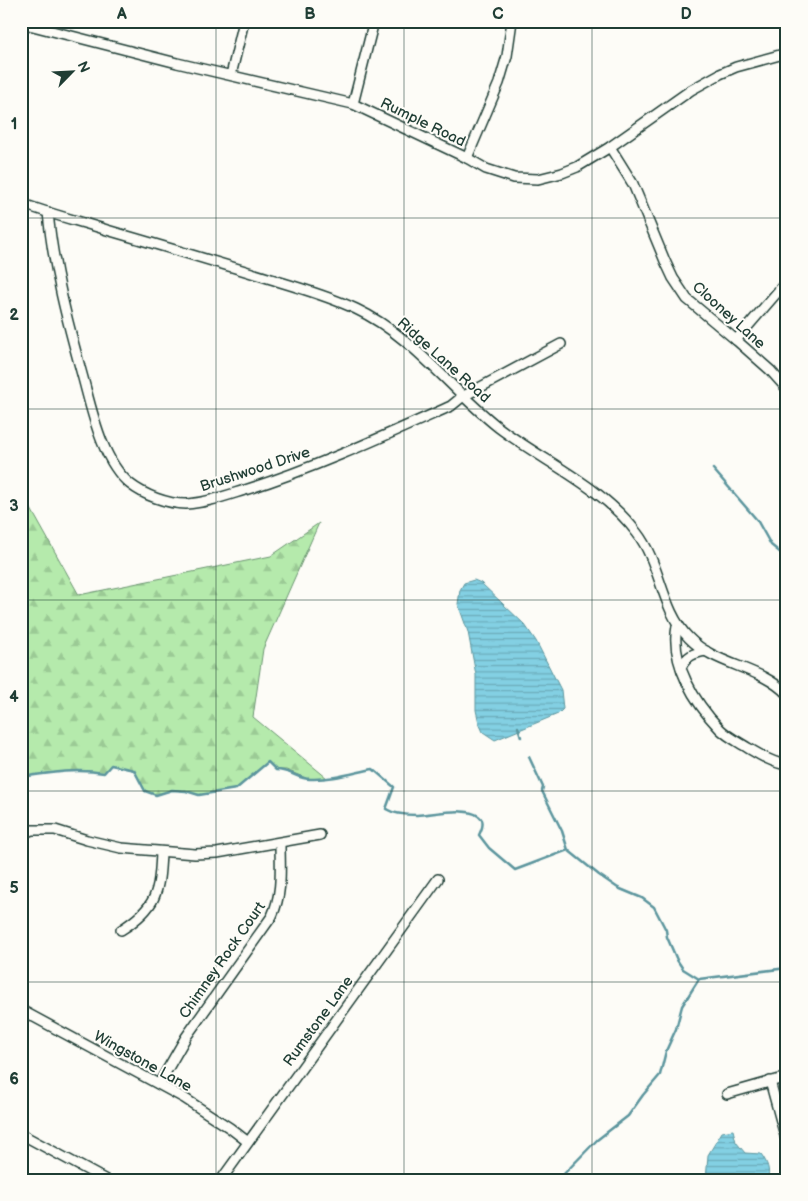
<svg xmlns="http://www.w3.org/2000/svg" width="808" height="1201" viewBox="0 0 808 1201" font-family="'Balsamiq Sans',sans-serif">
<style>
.forest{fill:url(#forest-firs);stroke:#6a9470}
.water{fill:url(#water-rules);stroke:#5b959d}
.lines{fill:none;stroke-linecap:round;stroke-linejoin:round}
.stream{stroke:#5b959d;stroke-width:2.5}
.minor-casing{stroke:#1f3d34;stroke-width:12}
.minor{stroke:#fdfcf7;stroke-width:9}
.grid{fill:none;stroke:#1f3d34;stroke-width:1;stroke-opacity:0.55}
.labels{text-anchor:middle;stroke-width:4;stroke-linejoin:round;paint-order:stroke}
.street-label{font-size:15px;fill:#1f3d34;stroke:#fdfcf7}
.neatline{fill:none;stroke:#1f3d34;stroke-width:2}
.grid-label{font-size:16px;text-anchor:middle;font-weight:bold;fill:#1f3d34}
</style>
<defs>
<pattern id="forest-firs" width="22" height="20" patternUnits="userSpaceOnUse" patternTransform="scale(1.25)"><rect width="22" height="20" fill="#b5eaac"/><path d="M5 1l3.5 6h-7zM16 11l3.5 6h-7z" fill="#9bca95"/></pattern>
<pattern id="water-rules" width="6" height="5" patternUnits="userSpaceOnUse" patternTransform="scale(1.25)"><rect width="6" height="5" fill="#83d0e3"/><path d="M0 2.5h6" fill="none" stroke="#6baab9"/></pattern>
</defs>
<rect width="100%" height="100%" fill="#fdfcf7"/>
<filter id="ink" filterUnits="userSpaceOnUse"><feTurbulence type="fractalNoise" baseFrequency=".02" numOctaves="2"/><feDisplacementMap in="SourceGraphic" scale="10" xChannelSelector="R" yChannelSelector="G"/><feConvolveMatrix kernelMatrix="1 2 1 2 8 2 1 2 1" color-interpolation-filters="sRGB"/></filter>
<g filter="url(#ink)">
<path class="forest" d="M21,491L79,595L271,556L319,523L263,649L253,717L327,778L308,779L286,770H276L268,762L236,789L199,795L186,791L172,790L156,795L145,791L134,770L111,765L104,773C77,768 48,773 21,777Z"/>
<g class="water">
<polygon points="474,580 481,583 525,625 536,641 561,690 563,709 558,714 495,740 483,732 479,723 476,710 476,675 468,632 458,604 460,590 464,583"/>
<path d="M733,1130L736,1142L745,1153L761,1154C767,1162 771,1171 767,1180H706L708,1155L722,1132Z"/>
</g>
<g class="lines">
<g class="stream">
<polyline points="713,469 757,520 771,545 787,558"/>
<polyline points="518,727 521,737"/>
<polyline points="529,757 543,787 542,791 562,831 568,850 599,875 618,888 642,898 654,907 666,930 667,937 677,960 683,969 699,979 787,968"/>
<path d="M21,777C48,773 77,768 104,773L111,765L134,770L145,791L156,795L172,790L186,791L199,795L236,789L268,762L276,770C290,770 298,779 310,779C331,780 353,773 373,769L394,787L386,809C394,814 407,815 417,815C431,815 474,804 482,820C484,825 481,831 479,835L489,848L515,870L568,850"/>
<polyline points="558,1180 597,1140 628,1116 643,1095 660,1075 666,1051 676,1029 682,1006 699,979"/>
</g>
<defs>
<g id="minor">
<polyline points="21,23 177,63 353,104 467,158 486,169 514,178 538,179 562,173 577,167 610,147 691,90 720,74 736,67 787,53"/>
<polyline points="231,75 244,21"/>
<polyline points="353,104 374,21"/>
<polyline points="610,147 633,184 665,261 673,278 687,299 736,340 770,370 787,389"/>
<polyline points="467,158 499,83 507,56 512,21"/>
<path d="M21,203C49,214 79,221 107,230C162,246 217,262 271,279C299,288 329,296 356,309C412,335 450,389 498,427C544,462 602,486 637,533C661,564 661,610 689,638C716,666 760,666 787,694"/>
<path d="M48,212C53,268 68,324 83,378C92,411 102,461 130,484C144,495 167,504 186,504C207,503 228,495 248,489C317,467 384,436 451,406L462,397L561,344"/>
<polyline points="736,340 787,281"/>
<path d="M677,626C670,663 695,703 720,729C728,737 739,742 748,748C760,755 773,763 787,765"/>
<path d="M681,667C687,656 693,653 706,651"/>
<polyline points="21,834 32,830 55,830 87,840 121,848 195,854 217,853 320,835"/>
<path d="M121,930C157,907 159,893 161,853"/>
<polyline points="21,1010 184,1098 230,1128 248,1142"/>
<polyline points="770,1081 787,1143"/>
<path d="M159,1084L186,1037L272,916C283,892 280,868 280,843"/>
<polyline points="727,1094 787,1077"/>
<polyline points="21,1134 106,1180"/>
<polyline points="221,1180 438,879"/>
</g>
</defs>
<use href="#minor" class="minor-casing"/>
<use href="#minor" class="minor"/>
</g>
</g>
<path class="grid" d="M216,21V1180M404,21V1180M592,21V1180M21,218H787M21,409H787M21,600H787M21,791H787M21,982H787"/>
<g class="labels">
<g class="street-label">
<text transform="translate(423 122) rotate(26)" y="5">Rumple Road</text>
<text transform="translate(729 315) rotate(42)" y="5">Clooney Lane</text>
<text transform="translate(444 360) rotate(42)" y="5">Ridge Lane Road</text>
<text transform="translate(255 469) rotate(-18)" y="5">Brushwood Drive</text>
<text transform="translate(222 960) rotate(-55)" y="5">Chimney Rock Court</text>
<text transform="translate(318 1021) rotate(-54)" y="5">Rumstone Lane</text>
<text transform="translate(143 1061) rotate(29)" y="5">Wingstone Lane</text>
</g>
</g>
<rect width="808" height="1201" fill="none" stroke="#fdfcf7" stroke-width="55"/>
<g transform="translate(72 72) rotate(66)" stroke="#fdfcf7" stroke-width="4" paint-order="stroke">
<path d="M0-4L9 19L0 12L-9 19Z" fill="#1f3d34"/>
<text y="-8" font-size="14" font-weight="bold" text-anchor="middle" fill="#1f3d34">N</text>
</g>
<rect x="28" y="28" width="752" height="1146" class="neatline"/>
<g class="grid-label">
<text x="122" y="19">A</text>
<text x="310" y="19">B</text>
<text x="498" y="19">C</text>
<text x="686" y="19">D</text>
<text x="14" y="129">1</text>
<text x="14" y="320">2</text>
<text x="14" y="511">3</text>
<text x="14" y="702">4</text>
<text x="14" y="893">5</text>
<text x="14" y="1084">6</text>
</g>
</svg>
